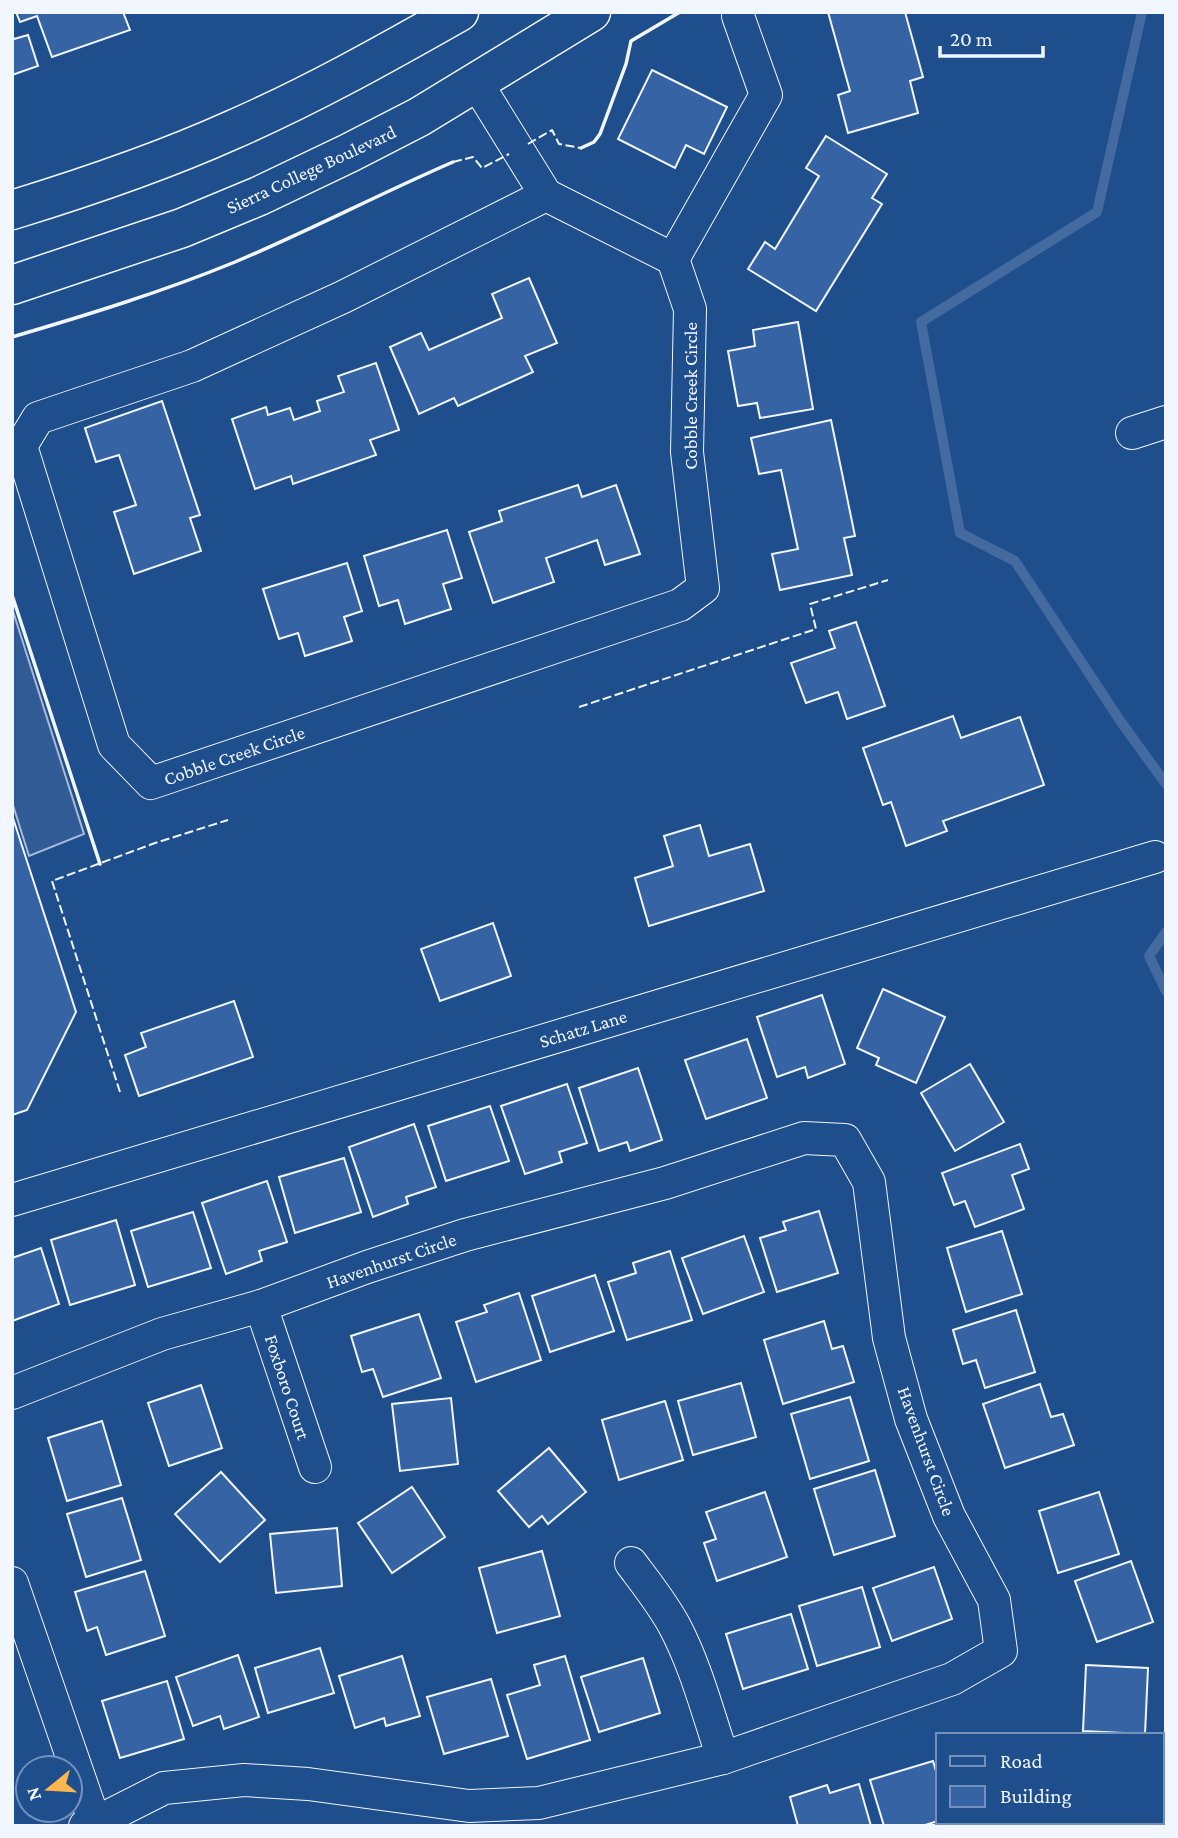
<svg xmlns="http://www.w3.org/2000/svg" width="1178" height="1838" viewBox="0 0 1178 1838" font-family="'Crimson Pro',serif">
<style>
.built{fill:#305b95;stroke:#a8bbd7;stroke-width:2}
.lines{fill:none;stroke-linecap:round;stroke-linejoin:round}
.stream{stroke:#446ba0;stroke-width:10}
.building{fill:#3563a3;stroke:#f2f6ff;stroke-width:2}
.minor-casing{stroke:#f2f6ff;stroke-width:34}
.primary-casing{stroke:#f2f6ff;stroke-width:41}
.minor{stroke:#1f4e8c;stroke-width:32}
.primary{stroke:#1f4e8c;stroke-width:38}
.fence{stroke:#f2f6ff;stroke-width:2;stroke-dasharray:9 3.5;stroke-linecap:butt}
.wall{stroke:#f2f6ff;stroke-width:3.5}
.labels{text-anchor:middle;stroke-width:5;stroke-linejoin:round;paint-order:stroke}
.street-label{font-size:19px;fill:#f2f6ff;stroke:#1f4e8c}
</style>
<rect width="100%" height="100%" fill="#1f4e8c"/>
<polygon class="built" points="12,608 84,834 29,856 12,802"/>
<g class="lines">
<g class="stream">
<polyline points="1142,12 1097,212 921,322 960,533 1015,561 1121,722 1166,784"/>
<polyline points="1166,932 1149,956 1166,991"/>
</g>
</g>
<g class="building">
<polygon points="16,12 123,12 130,30 52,57 37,16 20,22"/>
<polygon points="828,12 905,12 923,77 910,81 918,113 848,133 838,95 850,91"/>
<polygon points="12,35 14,39 28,35 38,66 12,75"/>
<polygon points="652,70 727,107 704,154 686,145 675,168 618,139"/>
<polygon points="826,136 887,174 872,198 882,204 816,311 748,269 765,242 775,249 819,176 806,168"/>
<polygon points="529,278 557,343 525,356 533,372 458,406 454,398 419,414 390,347 421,333 429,350 502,318 492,294"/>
<polygon points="798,322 813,409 760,418 757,403 738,406 728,351 755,346 753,330"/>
<polygon points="376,363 399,430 370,440 376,455 293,484 291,476 255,489 232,419 266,407 268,415 290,408 294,420 320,411 317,401 344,392 338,376"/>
<polygon points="162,401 200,515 190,518 201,551 134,574 114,512 136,505 119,455 96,462 85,428"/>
<polygon points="831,420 855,536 844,538 852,575 780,590 772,554 798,549 781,470 759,474 751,438"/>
<polygon points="578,485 582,497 616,485 640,554 605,565 597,540 546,558 554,582 493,603 469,532 502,521 499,511"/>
<polygon points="447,530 462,578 443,584 451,609 405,624 398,600 379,606 364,556"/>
<polygon points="347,563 362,611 344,617 352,641 305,656 298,633 279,639 263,589"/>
<polygon points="856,622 885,706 847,719 838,692 806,703 791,663 835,648 829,631"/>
<polygon points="953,716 961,738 1020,717 1044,785 943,821 947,831 906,846 891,802 883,805 863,748"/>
<polygon points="12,815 76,1012 27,1110 12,1115"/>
<polygon points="700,825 709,856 750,844 764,891 649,926 635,878 673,866 664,836"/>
<polygon points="493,923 511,976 440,1001 421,949"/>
<polygon points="883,989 945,1017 916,1083 876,1065 879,1058 857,1048"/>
<polygon points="822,995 845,1064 808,1078 805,1067 777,1077 757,1017"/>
<polygon points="234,1001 253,1057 139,1096 125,1055 146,1047 141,1033"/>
<polygon points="747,1039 767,1098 706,1119 685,1060"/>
<polygon points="970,1064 1004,1122 955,1151 921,1093"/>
<polygon points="638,1068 662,1140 630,1151 627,1142 599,1151 579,1088"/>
<polygon points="567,1084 587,1143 559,1152 562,1162 525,1174 501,1106"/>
<polygon points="490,1106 509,1161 446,1181 428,1126"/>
<polygon points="414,1124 436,1187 406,1197 408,1204 373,1217 349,1147"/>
<polygon points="1020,1144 1029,1169 1012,1175 1024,1209 975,1227 965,1201 954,1205 942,1173"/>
<polygon points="344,1158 361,1212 295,1233 279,1177"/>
<polygon points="267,1181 287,1242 259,1251 262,1261 226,1274 202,1203"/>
<polygon points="819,1211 838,1273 777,1292 760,1238 786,1230 783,1222"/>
<polygon points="193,1212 211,1268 148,1287 131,1231"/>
<polygon points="116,1220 135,1285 70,1305 51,1240"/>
<polygon points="1002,1231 1022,1294 966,1312 947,1248"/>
<polygon points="744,1236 764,1292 703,1314 682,1258"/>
<polygon points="41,1248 59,1304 12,1321 12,1258"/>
<polygon points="670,1251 692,1320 627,1340 608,1282 636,1273 633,1263"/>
<polygon points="595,1275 614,1331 550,1352 532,1296"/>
<polygon points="519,1293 541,1360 476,1382 456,1322 487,1312 484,1305"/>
<polygon points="1016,1310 1035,1372 985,1388 976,1360 963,1364 953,1330"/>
<polygon points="419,1314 441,1378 383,1397 373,1369 362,1372 351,1336"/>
<polygon points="824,1321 832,1349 843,1346 854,1382 783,1404 764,1340"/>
<polygon points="741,1383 756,1437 693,1455 678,1401"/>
<polygon points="1040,1384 1051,1417 1063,1414 1074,1445 1005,1468 983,1404"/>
<polygon points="201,1385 222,1448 169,1466 148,1403"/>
<polygon points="850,1397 869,1461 810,1479 791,1414"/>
<polygon points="451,1398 458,1464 400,1471 392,1404"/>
<polygon points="665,1401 683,1460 619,1480 602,1420"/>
<polygon points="102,1421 121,1485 67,1501 48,1438"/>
<polygon points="549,1448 586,1492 548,1524 542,1516 529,1527 498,1491"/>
<polygon points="875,1470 895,1536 834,1555 814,1489"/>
<polygon points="221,1472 265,1520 220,1562 175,1514"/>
<polygon points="412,1487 445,1537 392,1573 358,1523"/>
<polygon points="765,1492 787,1557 717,1581 704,1543 716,1539 706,1512"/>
<polygon points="1099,1492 1119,1554 1058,1573 1039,1511"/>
<polygon points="122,1498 141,1560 86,1577 67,1514"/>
<polygon points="337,1528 342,1586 276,1593 270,1534"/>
<polygon points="542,1551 560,1616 497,1633 479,1568"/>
<polygon points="1131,1561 1153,1622 1097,1642 1075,1581"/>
<polygon points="934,1567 952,1619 892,1641 873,1588"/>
<polygon points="145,1571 165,1636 106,1655 97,1627 87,1631 75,1592"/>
<polygon points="862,1587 880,1647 817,1666 799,1606"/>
<polygon points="791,1614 808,1669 743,1689 726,1634"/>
<polygon points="320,1648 334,1693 268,1713 255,1668"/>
<polygon points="238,1655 259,1717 224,1729 220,1716 193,1726 176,1677"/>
<polygon points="402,1656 420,1716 386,1726 384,1718 355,1728 339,1676"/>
<polygon points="565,1656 590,1740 527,1759 507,1695 540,1685 534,1665"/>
<polygon points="643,1658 660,1713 599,1732 581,1677"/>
<polygon points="1086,1665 1148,1668 1145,1734 1083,1731"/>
<polygon points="491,1679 508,1736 444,1754 427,1697"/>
<polygon points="167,1681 184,1739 120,1758 102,1701"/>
<polygon points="933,1761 938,1778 938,1821 922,1826 884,1826 870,1780"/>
<polygon points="859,1784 871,1826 798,1826 790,1797 827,1785 830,1793"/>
</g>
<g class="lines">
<defs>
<g id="minor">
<polyline points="476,82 546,195 673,259 690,309 687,452 703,588 680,605 151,783 114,745 21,446 38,418 192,366 343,297 546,195"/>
<polyline points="673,259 766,95 738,16"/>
<polyline points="1132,433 1166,422"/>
<polyline points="12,1200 1155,857"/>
<polyline points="261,1306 315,1467"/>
<polyline points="12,1393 162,1334 261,1306 367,1267 465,1235 665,1183 804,1138 845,1140 869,1182 889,1338 911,1419 949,1516 994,1600 1001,1651 952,1679 723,1758 539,1803 469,1806 308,1784 244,1780 164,1788 95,1823 85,1826"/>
<path d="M631,1563C646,1583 662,1603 674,1625C696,1666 708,1714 723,1758"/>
<polyline points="12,1583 96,1826"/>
</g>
<g id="primary">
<path d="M12,210C87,187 161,162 232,130C310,96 385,54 459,12"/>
<polyline points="12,285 182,228 259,196 349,153 419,117 591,12"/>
</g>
</defs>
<use href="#minor" class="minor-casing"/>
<use href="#primary" class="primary-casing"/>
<use href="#minor" class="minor"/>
<use href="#primary" class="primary"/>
<g class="fence">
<polyline points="528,144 552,130 559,144 581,148"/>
<polyline points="453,162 473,157 482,168 509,154"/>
<polyline points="579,707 816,629 810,604 888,580"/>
<polyline points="120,1092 52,881 155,843 228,820"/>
</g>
<g class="wall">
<polyline points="581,148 594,142 600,134 626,64 631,41 680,12"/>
<path d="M12,337C87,315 162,292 235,262C309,231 379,194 453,162"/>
<polyline points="12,595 100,864"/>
</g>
</g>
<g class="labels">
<g class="street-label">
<text transform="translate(311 169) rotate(-25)" y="7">Sierra College Boulevard</text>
<text transform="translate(690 396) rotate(-90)" y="7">Cobble Creek Circle</text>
<text transform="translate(234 755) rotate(-19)" y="7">Cobble Creek Circle</text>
<text transform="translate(583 1028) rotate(-17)" y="7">Schatz Lane</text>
<text transform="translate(391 1260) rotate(-19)" y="7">Havenhurst Circle</text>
<text transform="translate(288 1387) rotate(72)" y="7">Foxboro Court</text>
<text transform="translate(927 1451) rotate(70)" y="7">Havenhurst Circle</text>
</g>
</g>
<rect width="1178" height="1838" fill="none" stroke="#f2f6ff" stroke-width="28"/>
<rect x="936" y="1733" width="228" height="91" fill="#1f4e8c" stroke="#7391ba" stroke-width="2"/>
<rect x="950" y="1756" width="35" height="10" fill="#1f4e8c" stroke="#7391ba" stroke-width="2"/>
<text x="1000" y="1768" font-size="21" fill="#f2f6ff">Road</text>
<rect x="950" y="1786" width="35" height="21" fill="#3563a3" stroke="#7391ba" stroke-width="2"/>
<text x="1000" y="1803" font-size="21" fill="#f2f6ff">Building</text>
<g transform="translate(49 1789) rotate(252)"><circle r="33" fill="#1f4e8c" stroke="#7391ba" stroke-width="2"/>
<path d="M0-5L12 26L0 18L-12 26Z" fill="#ffb74d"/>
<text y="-10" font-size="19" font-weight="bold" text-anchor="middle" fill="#f2f6ff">N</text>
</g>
<path d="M940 46v10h103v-10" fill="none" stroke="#f2f6ff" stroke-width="3.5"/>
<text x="950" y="46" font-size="21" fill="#f2f6ff" stroke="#1f4e8c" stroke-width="5" paint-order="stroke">20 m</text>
</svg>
